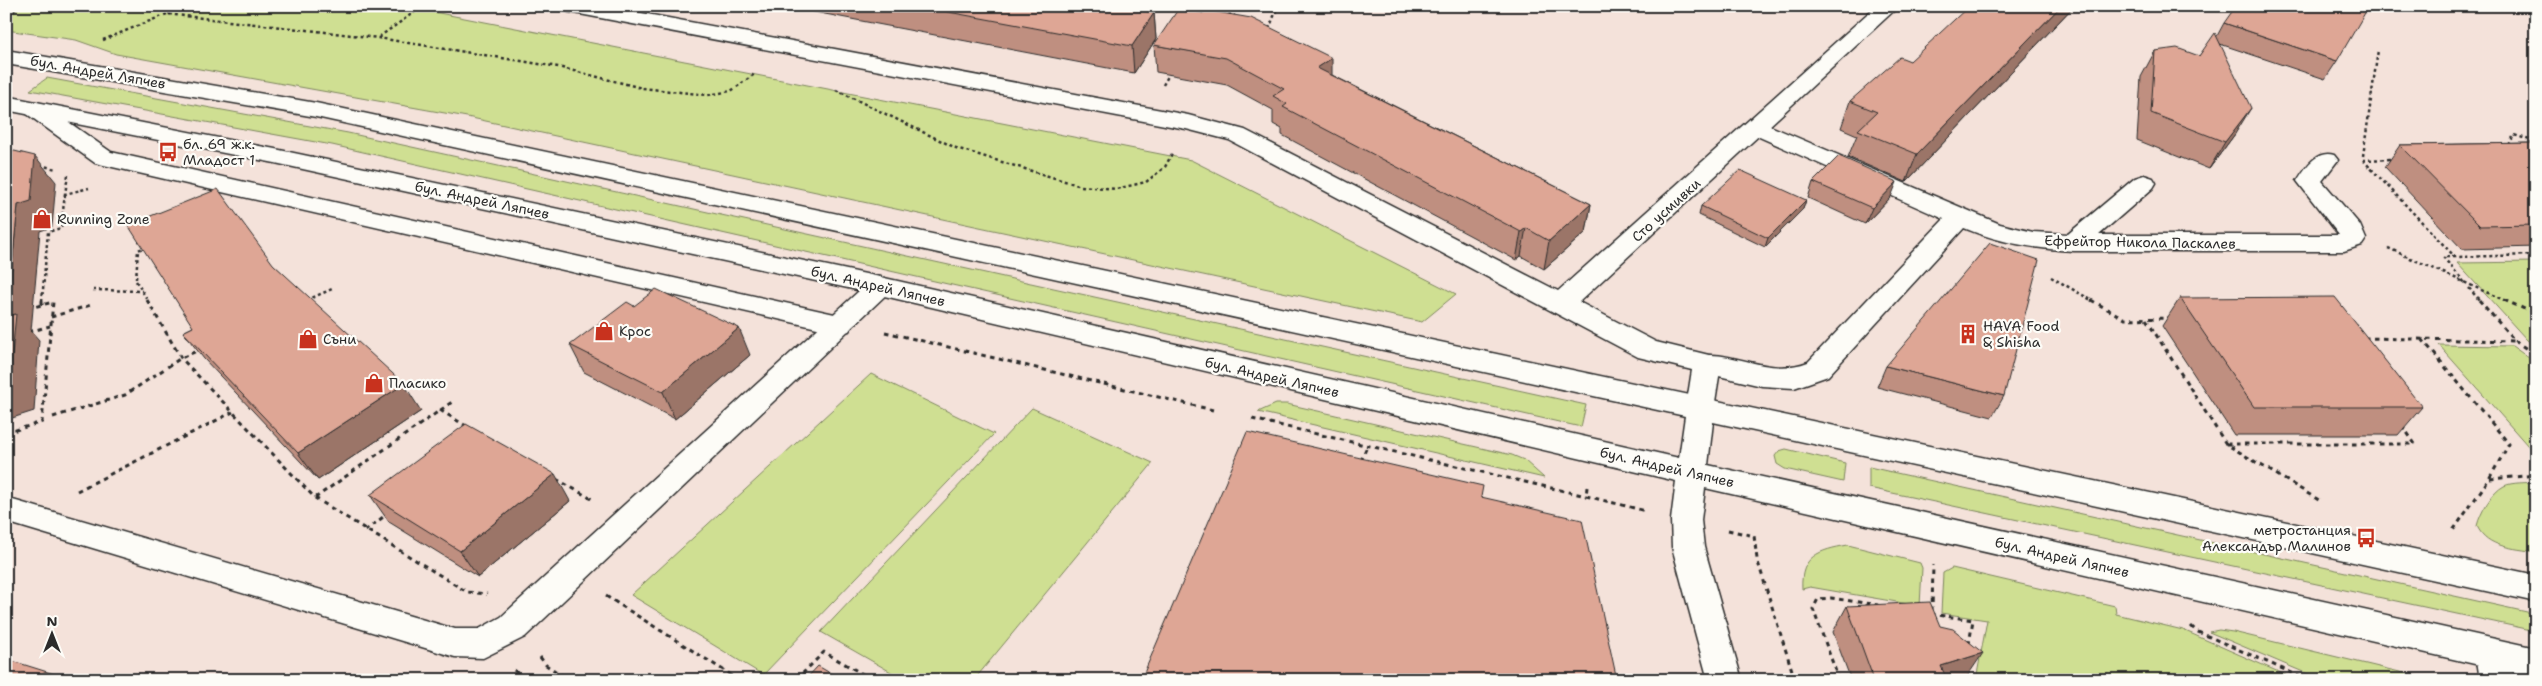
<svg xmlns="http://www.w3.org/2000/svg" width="2542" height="686" viewBox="0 0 2542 686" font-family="'Shantell Sans',sans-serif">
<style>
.green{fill:#cfdf92;stroke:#7d855e}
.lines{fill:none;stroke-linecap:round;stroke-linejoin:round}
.lane-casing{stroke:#2b2b2b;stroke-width:3}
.street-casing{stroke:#2b2b2b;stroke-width:3}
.secondary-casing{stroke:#2b2b2b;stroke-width:3}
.path-far1{stroke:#2b2b2b;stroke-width:2.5;stroke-dasharray:3 3;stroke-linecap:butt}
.path{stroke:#2b2b2b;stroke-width:3;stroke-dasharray:4.5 4.5;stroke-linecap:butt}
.lane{fill:#fdfcf7;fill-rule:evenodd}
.street{fill:#fdfcf7;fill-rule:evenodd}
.secondary{fill:#fdfcf7;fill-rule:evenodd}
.wall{fill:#bf8f80;stroke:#2b2b2b}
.shaded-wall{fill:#9b7468;stroke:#2b2b2b}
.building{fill:#dea695;stroke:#2b2b2b}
.labels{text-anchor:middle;stroke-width:4.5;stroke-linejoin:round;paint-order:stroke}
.street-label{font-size:14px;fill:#2b2b2b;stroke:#fdfcf7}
.poi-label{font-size:14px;fill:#2b2b2b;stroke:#fdfcf7;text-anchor:start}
</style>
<rect width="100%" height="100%" fill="#f4e2da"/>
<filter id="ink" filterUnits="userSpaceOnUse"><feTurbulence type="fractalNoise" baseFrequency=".02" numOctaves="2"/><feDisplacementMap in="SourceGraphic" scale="10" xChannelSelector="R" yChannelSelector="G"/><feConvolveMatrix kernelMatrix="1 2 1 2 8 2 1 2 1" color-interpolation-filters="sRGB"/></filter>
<g filter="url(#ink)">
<g class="green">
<polygon points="6,6 403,6 1191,160 1456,294 1422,322 467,117 116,54 76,40 6,30"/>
<polygon points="47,78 348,133 1586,405 1581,427 332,145 30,90"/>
<polygon points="2536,262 2536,346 2527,340 2457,263"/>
<polygon points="2439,345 2512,346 2536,363 2536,455"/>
<polygon points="871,374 994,434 763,675 631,595"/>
<polygon points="1276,404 1287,404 1512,455 1524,460 1544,478 1258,412"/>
<polygon points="1032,408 1153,463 974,680 905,680 821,632"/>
<polygon points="1786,449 1845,463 1843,482 1785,469 1777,464 1775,456 1779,451"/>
<polygon points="1869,467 2536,614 2536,631 1869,488"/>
<path d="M2536,482V552C2514,548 2487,548 2477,526C2480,513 2492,492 2504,486C2512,482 2527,483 2536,482Z"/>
<path d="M1848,545L1920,563L1922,568L1920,606L1810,587L1802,589C1800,556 1819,550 1848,545Z"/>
<polygon points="1952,568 2115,606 2116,614 2183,630 2297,680 1976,680 1987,620 1941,613 1943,573"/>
<polygon points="2219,630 2233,632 2433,680 2322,680 2209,632"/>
</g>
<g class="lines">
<defs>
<g id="lane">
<polygon points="35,102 43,104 111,152 839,315 849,317 853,324 849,331 839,333 95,163 27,114 24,109 27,104"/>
<path d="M1756,120L2000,224L2033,232L2068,234L2135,178L2144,175L2153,178L2156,183L2153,188L2099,235H2339L2297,181C2306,167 2316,150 2334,155L2338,160L2322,181L2360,225L2366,239L2362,245L2344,251H2074C2036,249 2000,243 1964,228L1828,376L1794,388L1762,386L1697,371L1693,364L1697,357C1729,347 1766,378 1808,362L1944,219L1748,132L1744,127L1748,122Z"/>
<polygon points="2493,639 2505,644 2510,654 2514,680 2480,680 2476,654 2481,644"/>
</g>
<g id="street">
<polygon points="559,6 604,6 1188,115 1245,130 1558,291 1876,6 1899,6 1579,302 1656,342 1717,357 1721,364 1714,408 1710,416 1700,419 1690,416 1686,408 1692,370 1638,357 1229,140 1186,129 569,12 562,10"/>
<polygon points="880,277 889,280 893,286 889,292 525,637 483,658 455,657 6,522 6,498 455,629 479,629 501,617 871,280"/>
</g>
<polygon id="secondary" points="6,50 316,103 2536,575 2536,602 1713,422 1708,465 2536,648 2536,678 1705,488 1701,520 1704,547 1742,680 1708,680 1672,547 1671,520 1676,481 880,295 275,163 6,110 6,96 275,149 880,277 1679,458 1685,416 316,117 6,64"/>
</defs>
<use href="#lane" class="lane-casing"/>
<use href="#street" class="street-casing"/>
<use href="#secondary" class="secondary-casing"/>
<g class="path-far1">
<polyline points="181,6 167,14 378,38 558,67 642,88 708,95 731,91 756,73"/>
<polyline points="1218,6 1235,16"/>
<polyline points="6,21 18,6"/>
<polyline points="1269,29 1278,6"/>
<polyline points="379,37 423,6"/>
<polyline points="103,40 167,14"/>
<polyline points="1163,85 1171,71"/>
<polyline points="836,90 956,148 1081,186 1116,189 1146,182 1165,167 1173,152"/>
<polyline points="2509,145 2514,135 2536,142"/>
<polyline points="2363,156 2378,50"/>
<polyline points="2363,160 2392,159"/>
<polyline points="2363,160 2455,257 2536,255"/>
<polyline points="40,165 56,169"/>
<polyline points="68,175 65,194 89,188"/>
<polyline points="2388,248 2506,301"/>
<polyline points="2455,257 2443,257 2465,283"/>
<polyline points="2051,277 2093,301"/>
<polyline points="136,279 138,250 146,247"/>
<polyline points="136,281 148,301"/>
<polyline points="2469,288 2480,301"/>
<polyline points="93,290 142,291"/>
<polyline points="307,300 332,289"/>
<polyline points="42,301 48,232 61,228 65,194"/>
</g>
<g class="path">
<polyline points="147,300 181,358 315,498 467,592 487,594"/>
<polyline points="2091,300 2125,319 2171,318"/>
<polyline points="2479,300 2515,341 2536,355"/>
<polyline points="2504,300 2536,314"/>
<polyline points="42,305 42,300"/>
<polyline points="51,317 91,305"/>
<polyline points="2146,319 2226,444 2322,502"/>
<polyline points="29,332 50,326"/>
<polyline points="885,332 1213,410"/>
<polyline points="2364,338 2515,341"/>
<polyline points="2422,339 2509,444 2489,479 2452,532"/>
<polyline points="440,410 466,426"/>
<polyline points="53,417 125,395 181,358 201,349"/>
<polyline points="1252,419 1586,496"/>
<polyline points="6,433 42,422 53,302 30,308"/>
<polyline points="2226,444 2415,444 2402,425"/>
<polyline points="1361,461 1367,446"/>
<polyline points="556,479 592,499"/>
<polyline points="2490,479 2536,475"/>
<polyline points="1587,487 1586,496 1646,511"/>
<polyline points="77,491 233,412"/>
<polyline points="315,498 452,402"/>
<polyline points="1728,530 1754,536 1757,559 1795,680"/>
<polyline points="365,531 387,514"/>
<polyline points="606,596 739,680"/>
<polyline points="1932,611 1933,565"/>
<polyline points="1931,614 1973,620 1969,644"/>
<polyline points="2191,626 2196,631 2308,680"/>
<polyline points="540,657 546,665 569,680"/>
<polyline points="514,670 521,676 516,680"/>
<polyline points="796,680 824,652 873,680"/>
<polyline points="1839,680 1813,609 1818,599 1831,598 1878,605"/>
</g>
<use href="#lane" class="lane"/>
<use href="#street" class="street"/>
<use href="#secondary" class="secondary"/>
</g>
<g class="wall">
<polygon points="783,6 1118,6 1154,13 1156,39 1134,73"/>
<polygon points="2074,6 1906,182 1848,157 1857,135 1841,128 1850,101 1910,61"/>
<polygon points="2224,23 2337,61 2325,79 2220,44 2235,134 2209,169 2137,140 2141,77 2155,51 2199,56 2217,36"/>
<polygon points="1154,45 1332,75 1591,204 1586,232 1544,269 1521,256 1516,260 1282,135 1282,129 1273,124 1273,110 1227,85 1156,72"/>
<polygon points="2536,140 2536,247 2462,249 2385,167 2400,145 2534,143"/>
<polygon points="1813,182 1891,197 1865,224 1808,198"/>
<polygon points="1806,200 1803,209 1765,247 1699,215 1701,206"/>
<polygon points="273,264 421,411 318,480 204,359 183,332 193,327"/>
<polygon points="2180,298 2422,407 2398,435 2234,435 2162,326"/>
<polygon points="570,345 750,355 675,419 584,372"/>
<polygon points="1886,366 2004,396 1992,417 1877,387"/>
<polygon points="370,495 570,501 478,577 389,522"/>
<polygon points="1847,606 1940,626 1966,678 1962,680 1851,680 1833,632"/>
</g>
<g class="shaded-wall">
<polygon points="2061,6 2074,6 1906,182 1917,154"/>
<polygon points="1154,13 1156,39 1134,73 1132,46"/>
<polygon points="1332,58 1332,85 1317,68"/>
<polygon points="2251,108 2235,134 2209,169 2225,142"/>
<polygon points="35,156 56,182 52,227 40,231 31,331 39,340 34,411 6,420 7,316 18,205"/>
<polygon points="1897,182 1891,197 1865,224 1872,208"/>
<polygon points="1806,200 1803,209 1765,247 1768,238"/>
<polygon points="1591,204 1586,232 1544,269 1549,241"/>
<polygon points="1526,228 1521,256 1516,260 1521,232"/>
<polygon points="739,328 750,355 675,419 663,392"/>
<polygon points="404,384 421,411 318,480 298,453"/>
<polygon points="555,474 570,501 478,577 460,551"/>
<polygon points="1983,653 1966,678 1962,680 1932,680 1941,666"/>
</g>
<g class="building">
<polygon points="916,6 1118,6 1154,13 1132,46"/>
<polygon points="1969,6 2061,6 1917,154 1858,130 1877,112 1850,101 1900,57 1910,61"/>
<polygon points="2236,6 2369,6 2337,61 2224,23"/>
<polygon points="1179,8 1203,13 1205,10 1251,18 1332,58 1317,68 1591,204 1549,241 1526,228 1521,232 1283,107 1287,104 1273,96 1284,89 1226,58 1154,45"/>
<polygon points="2215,33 2251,108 2225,142 2151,113 2155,51 2177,48 2199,56"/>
<polygon points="2536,143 2536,225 2480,226 2400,145"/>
<polygon points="6,149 35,156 31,201 18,205 7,316 16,314 9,385 6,386"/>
<polygon points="1839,156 1897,182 1872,208 1813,182"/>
<polygon points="1740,170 1806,200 1768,238 1701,206"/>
<polygon points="218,189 273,264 404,384 298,453 183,332 193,327 128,225"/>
<polygon points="1990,243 2039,260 2004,396 1886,366"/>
<polygon points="656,289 739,328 663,392 570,345 627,302 634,306"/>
<polygon points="2335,297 2422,407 2254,407 2180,298"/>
<polygon points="466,424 555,474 460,551 370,495"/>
<polygon points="1247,432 1483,486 1481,497 1582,520 1617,680 1141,680"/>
<polygon points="1930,602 1940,626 1953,629 1983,653 1941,666 1947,680 1874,680 1847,606"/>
<polygon points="6,659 73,680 6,680"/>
<polygon points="818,666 842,680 805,680"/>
</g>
</g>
<defs>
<symbol id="bus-bare" viewBox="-9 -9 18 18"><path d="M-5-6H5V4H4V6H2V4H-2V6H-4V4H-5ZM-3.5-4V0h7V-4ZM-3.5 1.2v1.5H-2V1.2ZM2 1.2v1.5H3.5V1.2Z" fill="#c8321e" stroke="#fdfcf7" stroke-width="2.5" paint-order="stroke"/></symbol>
<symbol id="shop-bare" viewBox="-9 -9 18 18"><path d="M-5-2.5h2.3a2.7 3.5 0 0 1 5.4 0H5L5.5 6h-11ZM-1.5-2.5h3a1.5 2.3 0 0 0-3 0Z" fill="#c8321e" stroke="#fdfcf7" stroke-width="2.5" paint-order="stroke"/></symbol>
<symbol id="building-bare" viewBox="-9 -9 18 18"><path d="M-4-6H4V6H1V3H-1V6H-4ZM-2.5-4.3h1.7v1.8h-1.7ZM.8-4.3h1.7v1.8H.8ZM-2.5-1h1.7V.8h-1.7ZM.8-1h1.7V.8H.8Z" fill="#c8321e" stroke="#fdfcf7" stroke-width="2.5" paint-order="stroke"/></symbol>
</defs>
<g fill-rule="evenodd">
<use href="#bus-bare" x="154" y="138" width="28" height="28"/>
<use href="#shop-bare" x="28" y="205" width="28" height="28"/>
<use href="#shop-bare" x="590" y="317" width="28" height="28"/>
<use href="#building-bare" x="1954" y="320" width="28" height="28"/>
<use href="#shop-bare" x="294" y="325" width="28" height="28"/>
<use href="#shop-bare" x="360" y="369" width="28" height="28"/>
<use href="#bus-bare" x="2352" y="524" width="28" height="28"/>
</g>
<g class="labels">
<g class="street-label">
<text transform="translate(98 72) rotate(10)" y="5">бул. Андрей Ляпчев</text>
<text transform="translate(482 200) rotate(12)" y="5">бул. Андрей Ляпчев</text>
<text transform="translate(1666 210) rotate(-42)" y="5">Сто усмивки</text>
<text transform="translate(2140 242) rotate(1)" y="5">Ефрейтор Никола Паскалев</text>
<text transform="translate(878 286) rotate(13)" y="5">бул. Андрей Ляпчев</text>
<text transform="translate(1272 377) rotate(13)" y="5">бул. Андрей Ляпчев</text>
<text transform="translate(1667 467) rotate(13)" y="5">бул. Андрей Ляпчев</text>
<text transform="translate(2062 557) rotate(13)" y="5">бул. Андрей Ляпчев</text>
</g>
<g class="poi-label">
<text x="183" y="149">бл. 69 ж.к.<tspan x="183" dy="16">Младост 1</tspan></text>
<text x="57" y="224">Running Zone</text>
<text x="1983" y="331">HAVA Food<tspan x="1983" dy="16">&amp; Shisha</tspan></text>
<text x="619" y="336">Крос</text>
<text x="323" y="344">Съни</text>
<text x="389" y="388">Пласико</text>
<text x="2351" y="535" text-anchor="end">метростанция<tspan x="2351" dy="16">Александър Малинов</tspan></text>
</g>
</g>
<rect width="2542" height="686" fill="none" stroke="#fdfcf7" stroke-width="25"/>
<rect x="12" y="12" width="2517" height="661" fill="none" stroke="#2b2b2b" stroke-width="2" filter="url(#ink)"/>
<g transform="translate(52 634)" stroke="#fdfcf7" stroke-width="4" paint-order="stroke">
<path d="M0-4L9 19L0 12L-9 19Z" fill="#2b2b2b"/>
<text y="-8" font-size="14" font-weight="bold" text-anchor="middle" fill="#2b2b2b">N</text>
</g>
</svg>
